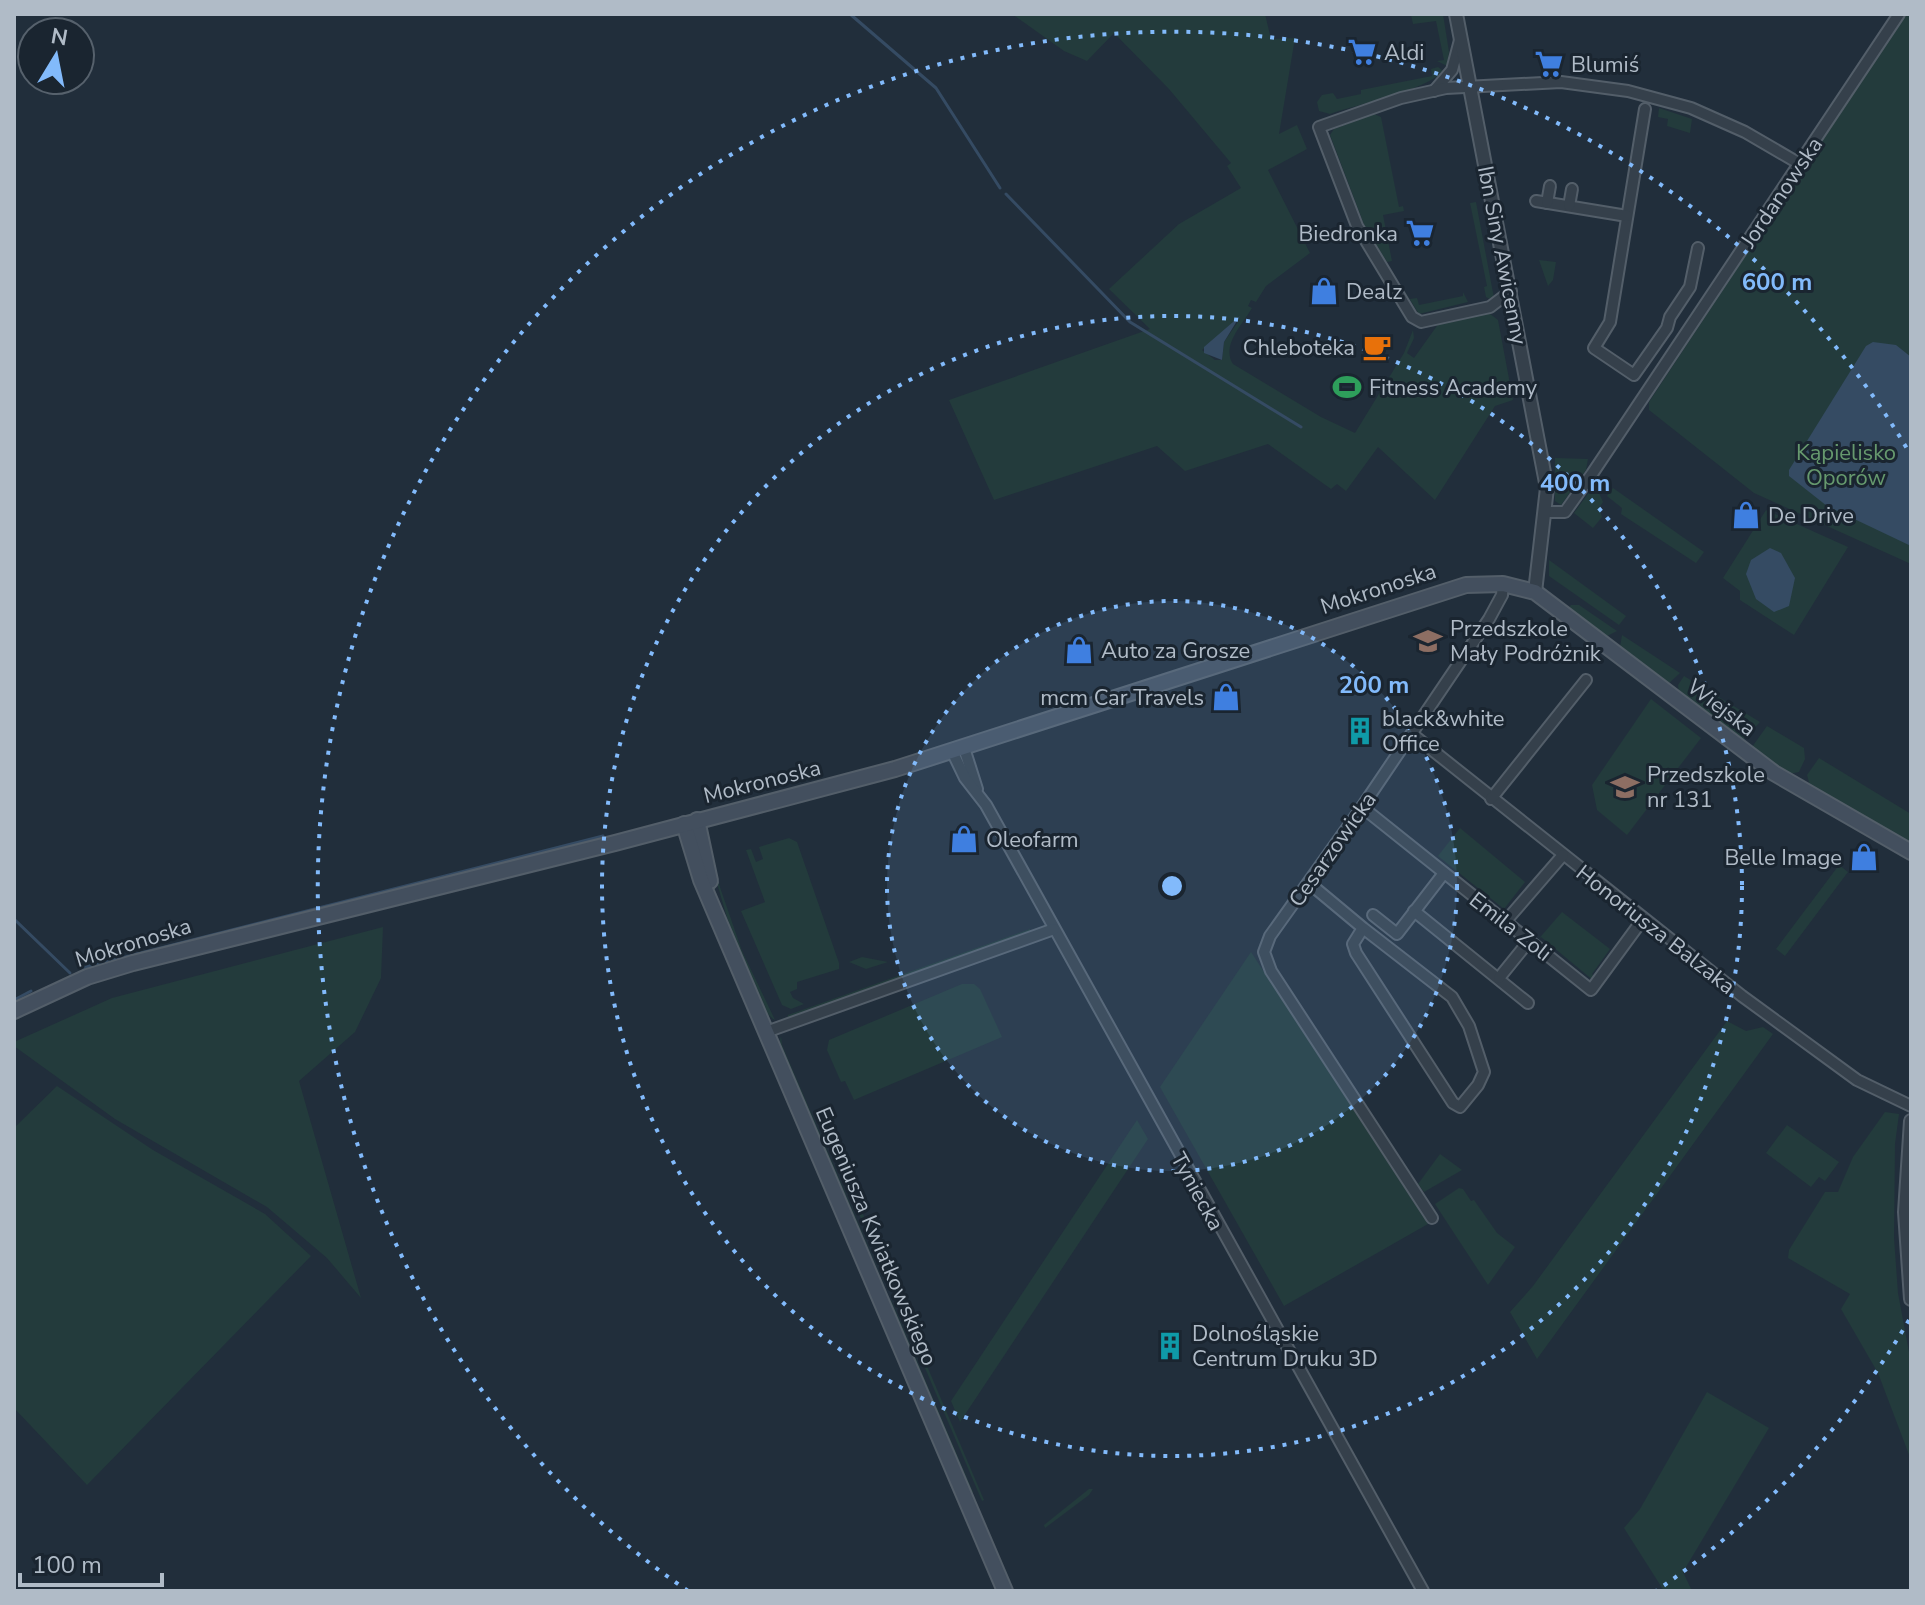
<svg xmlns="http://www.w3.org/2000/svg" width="1925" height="1605" viewBox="0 0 1925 1605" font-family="'Nunito Sans',sans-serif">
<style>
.green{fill:#233b3c;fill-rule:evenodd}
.water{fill:#354b63}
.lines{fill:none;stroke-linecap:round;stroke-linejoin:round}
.stream{stroke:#354b63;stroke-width:3}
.minor-casing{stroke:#535e69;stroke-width:14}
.tertiary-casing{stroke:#535e69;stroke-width:16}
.secondary-casing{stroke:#535e69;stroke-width:18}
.minor{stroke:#35404b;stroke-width:10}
.tertiary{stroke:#35404b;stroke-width:12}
.secondary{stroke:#434f5e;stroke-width:14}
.ring{fill:none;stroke:#82bafb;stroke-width:4;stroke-dasharray:4 8}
.labels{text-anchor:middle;stroke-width:6;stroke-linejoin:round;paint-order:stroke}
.poi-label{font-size:22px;fill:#b0bbc7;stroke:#1a2530;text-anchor:start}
.street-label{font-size:22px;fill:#b0bbc7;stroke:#1a2530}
.park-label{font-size:22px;fill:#66996e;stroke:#1a2530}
.centre{fill:#82bafb;stroke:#1a2530;stroke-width:4}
.ring-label{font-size:24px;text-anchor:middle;font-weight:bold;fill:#82bafb;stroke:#1a2530;stroke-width:6;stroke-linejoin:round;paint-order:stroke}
</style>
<rect width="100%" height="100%" fill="#212e3b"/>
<g class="green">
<path d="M1012,14H1265L1271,39L1295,38L1279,134L1297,125L1307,149L1268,170L1310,253L1266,286L1256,302L1251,300L1248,306L1252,308C1242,325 1221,346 1233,364L1321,417L1355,433L1404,353L1413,330L1414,338L1407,353L1414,358L1439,323L1489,313L1498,320L1513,400L1495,406L1435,500L1378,447L1346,491L1337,484L1331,489L1268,444L1185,471L1157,446L994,500L949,400L1150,329L1109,289L1179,224L1241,188L1227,166L1231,163L1169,89L1114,33L1087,61L1064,51ZM1240,319L1224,342L1222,360H1215L1202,350Z"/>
<polygon points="1443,14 1449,52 1447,66 1437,61 1444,60 1436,21 1413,24 1411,15"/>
<polygon points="1905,14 1911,14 1911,564 1754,493 1649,410 1649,402"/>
<path d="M1438,67L1443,71C1425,91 1358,104 1330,114L1319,111L1317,102L1322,95L1333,93L1337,99L1361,94V90L1432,76L1431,69Z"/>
<polygon points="1659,108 1692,119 1690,133 1667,126 1668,119 1658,117"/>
<polygon points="1374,114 1381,117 1399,207 1403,206 1404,211 1383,215 1392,261 1387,262 1365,227 1330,135 1334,129"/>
<polygon points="1476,202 1494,298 1490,299 1486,297 1484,287 1487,286 1470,203"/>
<polygon points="1539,260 1556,262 1553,280 1548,286"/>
<polygon points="1399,282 1410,299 1417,298 1419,305 1463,296 1463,292 1468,302 1419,314"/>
<polygon points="1555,458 1588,459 1586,470 1561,505 1555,501"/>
<polygon points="1595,484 1603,502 1599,508 1602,517 1593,528 1574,513"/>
<polygon points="1613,488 1704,552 1696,563 1621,514 1622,508 1607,496"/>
<polygon points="1766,510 1848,547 1794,635 1740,600 1740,591 1723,578"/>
<polygon points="1549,560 1626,616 1619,625 1549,576"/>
<polygon points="1571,605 1579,605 1617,631 1605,637 1567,610"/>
<polygon points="1622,635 1680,673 1668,684 1623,653 1620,647"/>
<polygon points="1684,676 1760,722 1742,741 1679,693 1678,685"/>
<polygon points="1651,699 1701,738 1627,835 1597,810 1592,785"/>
<polygon points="1767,726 1804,748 1805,759 1799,772 1789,774 1753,752 1752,747"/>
<polygon points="1819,758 1911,814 1911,845 1810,786 1807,775"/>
<polygon points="1460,828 1525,882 1504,909 1438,856"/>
<polygon points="789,838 797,842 839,963 839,969 797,982 797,989 790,992 793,998 804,1004 791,1009 782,1005 741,911 765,902 746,850 751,849 756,862 763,859 759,847"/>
<polygon points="1839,865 1848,872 1785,956 1776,949"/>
<path d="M713,867L742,951L775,1020C752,1009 720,896 713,867Z"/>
<polygon points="1562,912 1610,949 1592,974 1596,978 1594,981 1541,937 1536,942"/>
<polygon points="383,927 381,978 355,1032 299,1081 361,1298 327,1258 267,1207 115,1119 14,1046 14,1042 112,998"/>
<polygon points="1030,929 1031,932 787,1018 788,1015"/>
<polygon points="1251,952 1428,1224 1284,1306 1160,1087"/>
<polygon points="862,957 888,962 866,969 849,962"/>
<polygon points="962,984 974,984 980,989 1002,1037 854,1100 845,1081 841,1082 827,1050 829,1040"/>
<polygon points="1727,1021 1746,1031 1763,1027 1773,1034 1537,1359 1510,1312 1533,1286"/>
<polygon points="781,1036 782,1045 886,1288 779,1046"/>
<polygon points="57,1086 153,1150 265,1214 311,1256 87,1485 14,1408 14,1128"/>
<polygon points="1885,1112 1899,1114 1895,1144 1894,1238 1898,1293 1911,1363 1911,1460 1878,1373 1841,1309 1850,1294 1788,1258 1789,1250 1825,1192 1838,1192 1853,1157"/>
<polygon points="1137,1120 1148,1139 960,1422 951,1401"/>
<polygon points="825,1124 893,1285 890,1286 821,1126"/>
<polygon points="1787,1125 1839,1162 1825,1181 1819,1177 1811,1187 1766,1153"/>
<polygon points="1440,1154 1462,1170 1424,1192 1418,1184"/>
<polygon points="1459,1188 1463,1189 1471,1201 1474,1200 1497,1233 1515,1247 1488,1285 1435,1204"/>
<polygon points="891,1300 973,1492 970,1494 890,1307"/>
<polygon points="899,1300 984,1500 982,1501 898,1305"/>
<polygon points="1707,1392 1769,1428 1683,1572 1692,1591 1664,1591 1624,1528 1640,1509"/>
<polygon points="1089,1489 1093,1489 1089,1495 1045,1528 1044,1525"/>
</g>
<g class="water">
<polygon points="1240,316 1224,342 1222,360 1204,353 1204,347"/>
<polygon points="1873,342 1896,345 1911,357 1911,546 1827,506 1789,476 1789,470 1866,346"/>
<polygon points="1770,548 1781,553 1795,578 1789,606 1774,612 1756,599 1746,574 1751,560"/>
</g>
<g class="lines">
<g class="stream">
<polyline points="850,14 936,88 1000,188"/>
<polyline points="1006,194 1130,322 1301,427"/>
<polyline points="14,919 70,973"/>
<polyline points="82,968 603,836"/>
<polyline points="14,1000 31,991"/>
</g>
<defs>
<g id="minor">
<polyline points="1434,91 1452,70 1460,40"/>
<polyline points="1645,109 1610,322 1594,348 1634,375 1667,328 1670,317 1690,287 1698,248"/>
<polyline points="1536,201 1627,216"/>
<polyline points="1547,203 1550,186"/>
<polyline points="1569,206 1572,189"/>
<polyline points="1511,291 1490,307 1421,322 1412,317 1357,226 1319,127 1401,98 1446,88 1561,82 1628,91 1691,108 1745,132 1800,164"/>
<polyline points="1546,512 1565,512 1592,474 1899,14"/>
<polyline points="1412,734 1742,996 1857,1080 1911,1106"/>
<polyline points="964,748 977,789"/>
<polyline points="952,751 965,778 986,805 1423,1591"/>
<polyline points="1491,799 1586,680"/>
<polyline points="1362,807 1591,990 1643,919"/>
<polyline points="1309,883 1363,928 1353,944 1356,953 1453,1103 1460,1107 1478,1085 1484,1072 1469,1026 1452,997 1363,928"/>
<polyline points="1414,911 1528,1003"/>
<polyline points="1373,915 1397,934 1444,873"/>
<polyline points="1505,922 1563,855"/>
<polyline points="1499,978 1529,941"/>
<polyline points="766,1032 1054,929"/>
<polyline points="1432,1218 1271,971 1264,952 1270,936 1362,807 1489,619 1502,595 1503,584"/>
</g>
<g id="tertiary">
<polyline points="1456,14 1547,488 1535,592"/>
<polyline points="1911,1121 1905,1212 1911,1299"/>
</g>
<g id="secondary">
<polyline points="697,820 710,881"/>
<polyline points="684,824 701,880 1005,1591"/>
<polyline points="14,1011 87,977 133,963 615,843 895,769 1466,585 1503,584 1535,592 1774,773 1911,852"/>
</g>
</defs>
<use href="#minor" class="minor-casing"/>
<use href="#tertiary" class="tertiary-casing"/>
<use href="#secondary" class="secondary-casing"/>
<use href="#minor" class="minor"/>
<use href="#tertiary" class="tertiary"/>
<use href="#secondary" class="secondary"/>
</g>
<circle cx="1172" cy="886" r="285" fill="#82bafb" fill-opacity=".12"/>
<g class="ring">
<circle cx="1172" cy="886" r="285"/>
<circle cx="1172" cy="886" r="570"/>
<path d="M1909 1320A855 855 0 0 1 1656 1591M688 1591A855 855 0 1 1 1909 452"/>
</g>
<defs>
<symbol id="supermarket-bare" viewBox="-9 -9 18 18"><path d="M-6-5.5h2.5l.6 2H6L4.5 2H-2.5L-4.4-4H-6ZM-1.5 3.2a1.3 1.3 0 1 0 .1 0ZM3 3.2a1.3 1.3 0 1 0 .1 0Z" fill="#3f7fe0" stroke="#1a2530" stroke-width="2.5" paint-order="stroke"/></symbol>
<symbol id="shop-bare" viewBox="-9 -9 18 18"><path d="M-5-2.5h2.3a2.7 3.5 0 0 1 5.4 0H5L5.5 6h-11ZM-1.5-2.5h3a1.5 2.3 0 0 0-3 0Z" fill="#3f7fe0" stroke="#1a2530" stroke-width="2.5" paint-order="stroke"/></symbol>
<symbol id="cafe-bare" viewBox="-9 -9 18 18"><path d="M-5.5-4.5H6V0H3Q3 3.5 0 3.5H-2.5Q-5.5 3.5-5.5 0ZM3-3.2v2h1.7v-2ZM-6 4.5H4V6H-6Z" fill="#e8710a" stroke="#1a2530" stroke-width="2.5" paint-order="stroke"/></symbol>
<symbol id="stadium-bare" viewBox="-9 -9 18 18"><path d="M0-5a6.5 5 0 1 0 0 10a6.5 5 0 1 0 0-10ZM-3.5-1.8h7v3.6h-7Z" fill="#2e9e5b" stroke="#1a2530" stroke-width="2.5" paint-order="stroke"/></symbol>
<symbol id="school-bare" viewBox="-9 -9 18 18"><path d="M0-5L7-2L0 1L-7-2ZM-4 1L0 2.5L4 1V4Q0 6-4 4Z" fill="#8d6e63" stroke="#1a2530" stroke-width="2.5" paint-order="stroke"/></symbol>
<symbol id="building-bare" viewBox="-9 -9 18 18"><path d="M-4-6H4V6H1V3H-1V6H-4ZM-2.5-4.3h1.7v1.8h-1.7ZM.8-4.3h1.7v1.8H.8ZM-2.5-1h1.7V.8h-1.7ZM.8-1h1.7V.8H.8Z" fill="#0f9aa8" stroke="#1a2530" stroke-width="2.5" paint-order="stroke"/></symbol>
</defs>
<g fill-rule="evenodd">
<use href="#supermarket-bare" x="1342" y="32" width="40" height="40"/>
<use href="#supermarket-bare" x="1529" y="44" width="40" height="40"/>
<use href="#supermarket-bare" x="1400" y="213" width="40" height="40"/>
<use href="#shop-bare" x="1304" y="271" width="40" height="40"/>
<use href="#cafe-bare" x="1357" y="327" width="40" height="40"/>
<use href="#stadium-bare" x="1327" y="367" width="40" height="40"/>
<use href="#shop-bare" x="1726" y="495" width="40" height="40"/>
<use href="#school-bare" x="1408" y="621" width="40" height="40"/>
<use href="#shop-bare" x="1059" y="630" width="40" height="40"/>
<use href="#shop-bare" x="1206" y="677" width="40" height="40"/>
<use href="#building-bare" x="1340" y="711" width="40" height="40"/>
<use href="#school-bare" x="1605" y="767" width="40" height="40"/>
<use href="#shop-bare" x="944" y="819" width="40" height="40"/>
<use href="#shop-bare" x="1844" y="837" width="40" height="40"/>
<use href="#building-bare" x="1150" y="1326" width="40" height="40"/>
</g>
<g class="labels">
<g class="poi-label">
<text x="1384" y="60">Aldi</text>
<text x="1571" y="72">Blumiś</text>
<text x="1398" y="241" text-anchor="end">Biedronka</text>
<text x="1346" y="299">Dealz</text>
<text x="1355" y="355" text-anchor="end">Chleboteka</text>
<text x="1369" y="395">Fitness Academy</text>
<text x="1768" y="523">De Drive</text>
<text x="1450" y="636">Przedszkole<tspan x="1450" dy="25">Mały Podróżnik</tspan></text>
<text x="1101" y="658">Auto za Grosze</text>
<text x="1204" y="705" text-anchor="end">mcm Car Travels</text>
<text x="1382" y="726">black&amp;white<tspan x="1382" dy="25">Office</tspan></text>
<text x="1647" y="782">Przedszkole<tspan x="1647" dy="25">nr 131</tspan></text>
<text x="986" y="847">Oleofarm</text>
<text x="1842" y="865" text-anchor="end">Belle Image</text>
<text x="1192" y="1341">Dolnośląskie<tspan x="1192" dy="25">Centrum Druku 3D</tspan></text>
</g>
<g class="street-label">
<text transform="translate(1781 192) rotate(-56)" y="8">Jordanowska</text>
<text transform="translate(1503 255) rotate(79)" y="8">Ibn Siny Awicenny</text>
<text transform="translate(1378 588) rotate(-18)" y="8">Mokronoska</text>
<text transform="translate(1722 707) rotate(37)" y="8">Wiejska</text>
<text transform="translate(762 781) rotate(-14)" y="8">Mokronoska</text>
<text transform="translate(1332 849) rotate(-55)" y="8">Cesarzowicka</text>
<text transform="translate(1511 926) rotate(38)" y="8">Emila Zoli</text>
<text transform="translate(1656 929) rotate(38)" y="8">Honoriusza Balzaka</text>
<text transform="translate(133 942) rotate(-17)" y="8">Mokronoska</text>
<text transform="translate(1198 1191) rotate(61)" y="8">Tyniecka</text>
<text transform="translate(877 1236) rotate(67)" y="8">Eugeniusza Kwiatkowskiego</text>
</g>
<g class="park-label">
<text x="1846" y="460">Kąpielisko<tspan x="1846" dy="25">Oporów</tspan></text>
</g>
</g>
<circle cx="1172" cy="886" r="12" class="centre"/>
<g class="ring-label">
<text x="1777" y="290">600 m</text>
<text x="1575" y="491">400 m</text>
<text x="1374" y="693">200 m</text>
</g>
<rect width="1925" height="1605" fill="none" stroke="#b0bbc7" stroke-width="32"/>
<g transform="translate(56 56) rotate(10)"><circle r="38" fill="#1a2530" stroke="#56616c" stroke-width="2"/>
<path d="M0-6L14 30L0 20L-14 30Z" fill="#82bafb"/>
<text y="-12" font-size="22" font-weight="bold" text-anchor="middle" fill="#b0bbc7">N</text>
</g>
<path d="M20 1573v12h142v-12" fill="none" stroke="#b0bbc7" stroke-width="4"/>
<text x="32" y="1573" font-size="24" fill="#b0bbc7" stroke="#1a2530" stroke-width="6" paint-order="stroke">100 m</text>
</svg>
